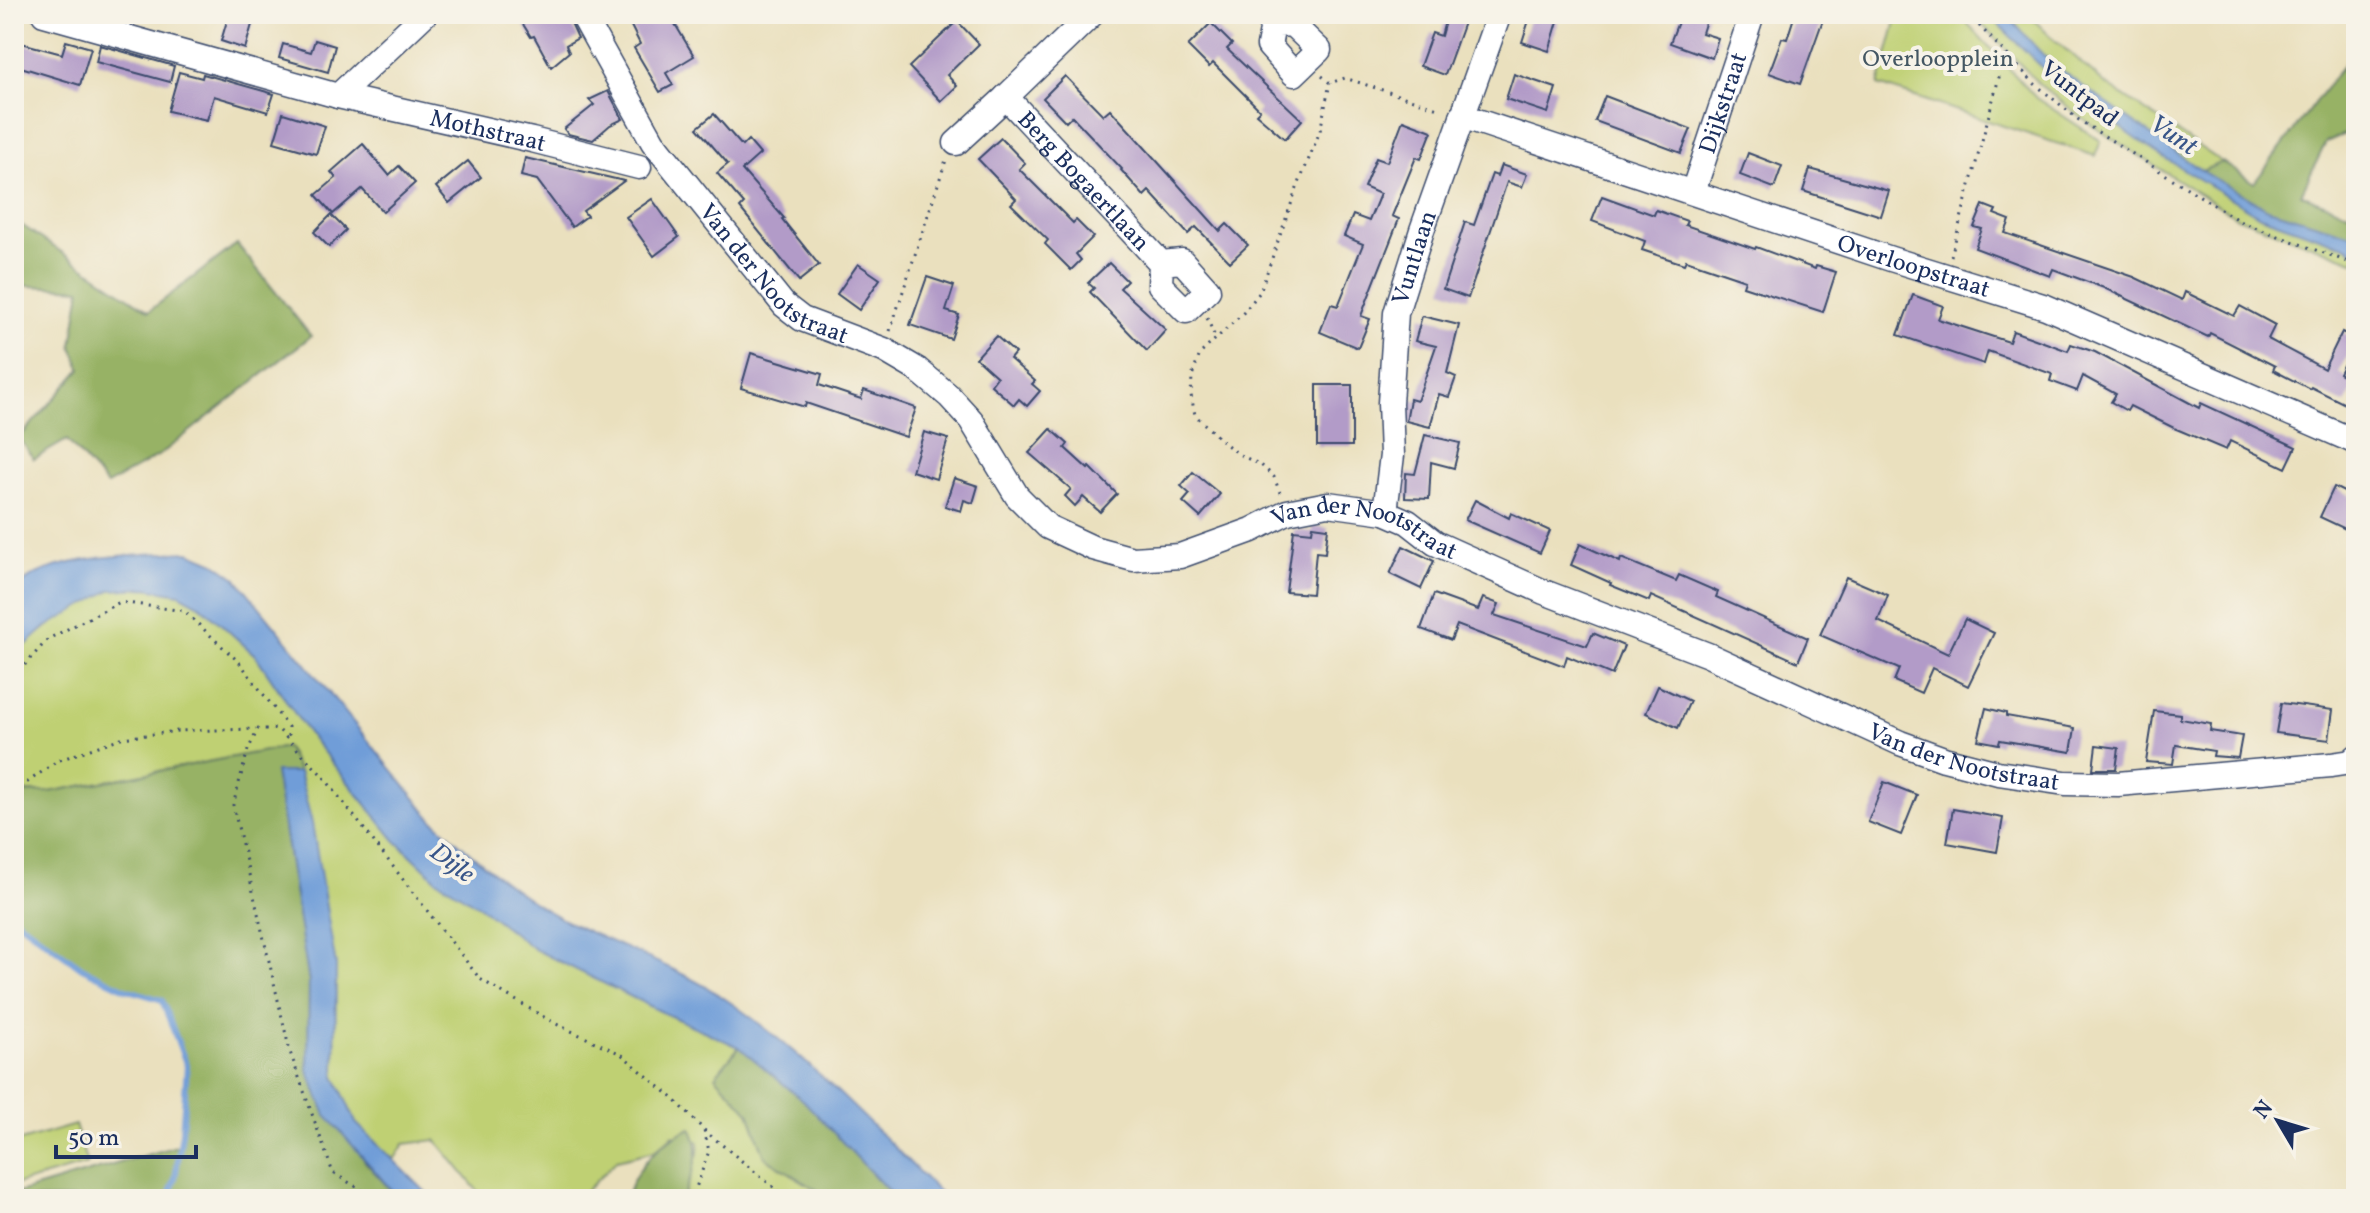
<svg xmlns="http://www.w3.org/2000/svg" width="2370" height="1213" viewBox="0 0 2370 1213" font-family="Vollkorn,serif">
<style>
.green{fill:#bfd073;stroke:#6d8068;stroke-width:2}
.forest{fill:#97b265;stroke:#597062;stroke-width:2}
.water{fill:#709dd8;stroke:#46669b;stroke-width:2}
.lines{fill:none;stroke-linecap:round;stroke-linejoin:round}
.stream{stroke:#709dd8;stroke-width:6}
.building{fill:#b29bc8}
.minor-casing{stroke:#3a4a6c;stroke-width:27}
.path{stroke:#3a4a6c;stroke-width:3;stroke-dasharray:2 6;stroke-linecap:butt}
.minor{stroke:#fff;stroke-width:24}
.labels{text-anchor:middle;stroke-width:8;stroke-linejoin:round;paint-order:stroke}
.park-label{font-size:24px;fill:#445763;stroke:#f7f3e8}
.street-label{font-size:24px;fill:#1b2f5e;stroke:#f7f3e8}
.water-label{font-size:26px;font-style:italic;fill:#395689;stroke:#f7f3e8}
</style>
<rect width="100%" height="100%" fill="#f7f3e8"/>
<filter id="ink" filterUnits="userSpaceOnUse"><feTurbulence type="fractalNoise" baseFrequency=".0125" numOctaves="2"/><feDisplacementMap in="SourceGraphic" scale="16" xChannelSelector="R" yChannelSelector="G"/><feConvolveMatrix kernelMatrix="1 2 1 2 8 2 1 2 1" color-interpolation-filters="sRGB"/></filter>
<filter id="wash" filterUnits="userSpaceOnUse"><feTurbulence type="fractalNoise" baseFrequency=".006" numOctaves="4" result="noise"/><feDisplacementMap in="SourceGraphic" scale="32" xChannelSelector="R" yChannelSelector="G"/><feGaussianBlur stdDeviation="1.8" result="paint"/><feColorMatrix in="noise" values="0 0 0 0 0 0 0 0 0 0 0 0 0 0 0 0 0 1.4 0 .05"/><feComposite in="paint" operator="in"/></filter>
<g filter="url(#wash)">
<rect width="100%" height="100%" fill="#eae0be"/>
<g class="green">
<polygon points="1898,14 1959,14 2036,98 2101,141 2095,156 1879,85"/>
<polygon points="1972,14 1988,14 2059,84 2155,152 2260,216 2345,246 2356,252 2356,262 2235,216 2091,125 2040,85"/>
<polygon points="2006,14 2028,14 2048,34 2104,83 2222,162 2202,171 2074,80 2041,53"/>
<path d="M146,588L180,594L200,605L256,656L308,733L395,840L437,880L479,906L534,949L664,1013L739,1047L716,1076L749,1112L765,1157L831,1199H683L698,1153L699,1142L673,1135L654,1151L617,1160L578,1199H484L436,1140L404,1144L394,1160L356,1123L335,1076L336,966L299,772L286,747L49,792H14V656C41,630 73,604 108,591C119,587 134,589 146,588Z"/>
<polygon points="75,1125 87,1164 14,1185 14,1143"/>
</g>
<g class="forest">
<polygon points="2356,48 2356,129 2326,142 2301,194 2356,216 2356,236 2268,209 2202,171 2222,162 2254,183"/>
<polygon points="14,220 149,311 237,244 311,336 161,454 107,485 67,440 34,459 19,438 81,369 72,346 81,289 14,285"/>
<polygon points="286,747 299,772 275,772 309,982 308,1070 366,1163 399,1199 14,1199 14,1195 18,1193 180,1145 187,1066 162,1000 126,989 82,968 14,918 14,793 49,792"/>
<polygon points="739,1047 804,1101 896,1199 831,1199 765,1157 749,1112 715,1076"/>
<path d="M691,1128C705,1153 691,1173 683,1199H627C633,1168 663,1139 691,1128Z"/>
</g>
<g class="water">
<polygon points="1988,14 2006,14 2041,53 2074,80 2202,171 2268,209 2354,235 2356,252 2345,246 2260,216 2155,152 2059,84"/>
<path d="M189,552L215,563L236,578L432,819C472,855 514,894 562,919C614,945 671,964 721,996C805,1052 874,1128 946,1199H896L804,1101L739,1047L664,1013L534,949L479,906L437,880L395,840L308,733L256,656L200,605L180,594L146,588L111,590L46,627L14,656C14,641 10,607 15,594C31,554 152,554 189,552Z"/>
<polygon points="275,772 299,772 312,823 336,966 335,1076 356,1123 433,1199 399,1199 326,1115 308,1070 309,982"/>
</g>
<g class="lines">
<polyline class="stream" points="14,918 82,968 126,989 162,1000 187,1066 182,1133 175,1179 168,1199"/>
</g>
<g id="blocks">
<g class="building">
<polygon points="229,14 255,14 245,49 221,41"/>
<polygon points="532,14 567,14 578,38 566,45 569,52 551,67 534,36 531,37 521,21"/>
<polygon points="625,14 669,14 694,56 666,73 673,85 660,92 634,48 640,44"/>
<polygon points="1447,14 1467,14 1445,75 1420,66 1432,33 1441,36"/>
<polygon points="1531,14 1545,14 1559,18 1549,51 1522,42"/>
<polygon points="1681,14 1708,14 1702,33 1718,38 1712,58 1670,43"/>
<polygon points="1795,14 1825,14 1800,84 1769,73 1782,38 1787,39"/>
<polygon points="957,21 979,44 947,75 957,86 941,101 909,67"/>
<polygon points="1211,23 1232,44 1227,49 1302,120 1285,139 1256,114 1260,110 1213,63 1209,67 1188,46"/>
<polygon points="315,40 335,46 328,72 279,58 283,44 311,52"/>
<polygon points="14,41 62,54 66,41 91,48 80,85 14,65"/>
<polygon points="100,45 174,66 170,82 96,62"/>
<polygon points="179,72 202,78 203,74 274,94 268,112 214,96 207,120 168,111"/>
<polygon points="1514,74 1556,88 1548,113 1506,99"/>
<polygon points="1065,76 1103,115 1110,109 1220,231 1227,224 1248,245 1230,262 1196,227 1188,234 1149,191 1144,196 1121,170 1122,169 1072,116 1066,122 1043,98"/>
<polygon points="608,91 623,119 610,125 593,140 568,134 564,129 594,105 589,100"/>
<polygon points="1605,96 1691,129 1681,153 1595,121"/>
<polygon points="283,113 325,126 316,154 274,142"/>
<polygon points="714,114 742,146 748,140 760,154 742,170 784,218 782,219 819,265 799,281 740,208 744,204 717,173 728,164 697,128"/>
<polygon points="1403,120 1432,131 1421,159 1416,157 1392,216 1399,219 1361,316 1370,319 1358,348 1320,332 1331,304 1338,306 1363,244 1344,236 1353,215 1369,221 1380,194 1364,187 1376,158 1387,162"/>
<polygon points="1001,138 1025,163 1019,169 1073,223 1076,220 1093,237 1076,254 1081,260 1071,270 1045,244 1048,240 1011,204 1016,199 978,159"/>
<polygon points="363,144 389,175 399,166 415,183 383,212 362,189 333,214 316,195 336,178 331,172"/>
<polygon points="1748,153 1782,166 1774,188 1740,175"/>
<polygon points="525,158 624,181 583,211 587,216 572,227 537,180 521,176"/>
<polygon points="468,161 481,177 449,203 436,187"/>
<polygon points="1501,165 1527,174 1522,187 1507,182 1468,298 1443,289 1465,222 1474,225 1492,174 1497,176"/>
<polygon points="1810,169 1889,191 1881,216 1803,191"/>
<polygon points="1602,196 1654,215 1656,210 1687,221 1685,225 1755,249 1756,247 1815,269 1816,266 1836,272 1823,312 1743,286 1745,280 1686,260 1684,264 1642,250 1645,241 1592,221"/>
<polygon points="652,199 679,237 654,256 626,217"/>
<polygon points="1983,205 1996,210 1994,214 2010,220 2005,233 2134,277 2182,300 2185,292 2234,316 2240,306 2275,325 2268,339 2324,369 2342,332 2356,340 2339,373 2356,383 2345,404 2311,387 2310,389 2273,370 2275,366 2210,333 2208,337 2104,288 2053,269 2050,276 1975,248 1982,229 1974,227"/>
<polygon points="331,215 346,230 329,247 314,232"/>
<polygon points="1109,263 1127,281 1120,288 1166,330 1147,351 1090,292 1094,288 1088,283"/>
<polygon points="858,264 880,279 859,310 837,294"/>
<polygon points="927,277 954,286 946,311 959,315 951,339 910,325"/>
<polygon points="1913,295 1943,306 1938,319 2009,342 2013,331 2068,351 2071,344 2095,352 2199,408 2201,403 2296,447 2286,468 2230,441 2226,450 2174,428 2130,406 2127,411 2111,402 2116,394 2083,376 2077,391 2050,381 2052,374 1988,351 1984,364 1898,335"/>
<polygon points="1422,316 1459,325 1447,373 1456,377 1449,397 1439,394 1430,427 1406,421 1410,399 1417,401 1436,346 1415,341"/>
<polygon points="996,336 1015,353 1010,359 1035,381 1032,384 1040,391 1027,406 1019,399 1014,405 991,385 997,377 976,358"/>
<polygon points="751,353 822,374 819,385 861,399 864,390 916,408 906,437 806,403 805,407 741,388"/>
<rect x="1317" y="385" width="35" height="61"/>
<polygon points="1051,429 1068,444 1065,448 1088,469 1090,467 1117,494 1100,512 1083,497 1075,506 1065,496 1071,489 1029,453"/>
<polygon points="924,432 948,439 936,479 912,471"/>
<polygon points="1425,435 1460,443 1454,468 1431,462 1429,499 1405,498 1406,473 1415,474"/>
<polygon points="1193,472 1220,494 1200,517 1183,502 1190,494 1181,486"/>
<polygon points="954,478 978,486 973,503 964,500 961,511 945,506"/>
<polygon points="2334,487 2356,498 2356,534 2320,517"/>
<polygon points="1475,500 1509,518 1511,513 1550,531 1540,553 1465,520"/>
<polygon points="1313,526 1328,528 1325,553 1316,552 1312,594 1286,592 1294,530 1312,532"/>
<polygon points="1580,544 1620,562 1621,558 1676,581 1679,575 1718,592 1716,597 1808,638 1798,662 1651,596 1649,601 1610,585 1611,583 1571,565"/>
<polygon points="1403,546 1434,561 1421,589 1390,574"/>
<polygon points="1846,577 1888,595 1878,621 1948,654 1965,619 1994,633 1968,686 1932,668 1921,693 1894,681 1899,669 1820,635"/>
<polygon points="1434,594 1478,610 1483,598 1499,604 1494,615 1587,646 1593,633 1624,646 1612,675 1567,656 1564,666 1457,625 1451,640 1421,629"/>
<polygon points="1658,686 1690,701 1678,728 1646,713"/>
<polygon points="2281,703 2333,710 2329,740 2276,733"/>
<polygon points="1986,708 2006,713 2006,716 2075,728 2071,752 2000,740 1999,744 1978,740"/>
<polygon points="2154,711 2180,714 2180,719 2211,724 2210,731 2242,736 2238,758 2213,756 2214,751 2176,745 2173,764 2146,762"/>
<polygon points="2096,745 2119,748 2116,769 2093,769"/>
<polygon points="1884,782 1917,795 1901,835 1868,822"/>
<polygon points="1953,809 2003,818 1997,852 1947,843"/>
</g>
</g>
</g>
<g filter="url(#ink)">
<use href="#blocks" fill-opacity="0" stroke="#3a4a6c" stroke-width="2"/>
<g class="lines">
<defs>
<g id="minor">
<polyline points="44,14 338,96 425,14"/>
<path id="s1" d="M582,14L653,142L784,305L802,319L884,350L918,370L949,396L971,420L1017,496L1048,527L1093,548L1133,559L1180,556L1252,530L1287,512L1328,504L1385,512L1408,522L1435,543L1544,592L1708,655L1900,743L1944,759L1998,773L2065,783L2118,784L2331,765L2351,762L2356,757"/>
<path id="s2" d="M1092,14L1006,97L1161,263L1160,285L1186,311L1208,290L1182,261L1161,263"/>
<polyline points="1262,14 1273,25 1292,24 1319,50 1294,74 1269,46 1273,25"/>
<path id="s3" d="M338,96L532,140L639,167"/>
<path id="s4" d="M1462,116L1891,259L2046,307L2356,442"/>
<polyline points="956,143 1006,97"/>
<path id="s5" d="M1693,192L1752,14"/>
<path id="s6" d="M1385,512L1392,455L1390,403L1396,313L1422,230L1499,14"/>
</g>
</defs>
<use href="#minor" class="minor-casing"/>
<g class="path">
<polyline points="1968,14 2035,84 2079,120 2241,222 2356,265"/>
<polyline points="1322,76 1330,83 1345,78 1441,109"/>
<polyline points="1951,256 2005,55"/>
<polyline points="1207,318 1215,337"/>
<polyline points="890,331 946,160"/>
<polyline points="1280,493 1274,477 1261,465 1240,455 1223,442 1195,415 1191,395 1192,376 1200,354 1244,312 1260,292 1294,196 1320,131 1330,83"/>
<polyline points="14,677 48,639 120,602 184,611 240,663 288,727 288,738"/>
<polyline points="14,792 57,761 121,738 178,731 256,729"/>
<polyline points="704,1130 788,1199"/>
<polyline points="377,1199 333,1173 290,1052 233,805 248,750 258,729 278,729 323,776 480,979 554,1023 621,1054 674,1099 704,1130 709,1151 692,1199"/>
</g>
<use href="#minor" class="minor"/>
</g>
</g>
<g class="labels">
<g class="park-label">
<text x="1938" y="66">Overloopplein</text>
</g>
<g class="street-label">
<text transform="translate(2080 93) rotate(38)" y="8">Vuntpad</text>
<text dy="8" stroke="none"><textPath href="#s5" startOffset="94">Dijkstraat</textPath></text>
<text dy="8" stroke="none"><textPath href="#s3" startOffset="154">Mothstraat</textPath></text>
<text dy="8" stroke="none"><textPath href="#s2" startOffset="234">Berg Bogaertlaan</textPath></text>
<text dy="8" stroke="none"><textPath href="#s6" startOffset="258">Vuntlaan</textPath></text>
<text dy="8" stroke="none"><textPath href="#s4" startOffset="476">Overloopstraat</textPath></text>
<text dy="8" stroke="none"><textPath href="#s1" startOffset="328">Van der Nootstraat</textPath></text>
<text dy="8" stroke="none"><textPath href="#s1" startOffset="1048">Van der Nootstraat</textPath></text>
<text dy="8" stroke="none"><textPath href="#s1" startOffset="1696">Van der Nootstraat</textPath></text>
</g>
<g class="water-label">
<text transform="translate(2174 134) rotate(34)" y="9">Vunt</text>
<text transform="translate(453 862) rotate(37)" y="9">Dijle</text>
</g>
</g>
<rect width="2370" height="1213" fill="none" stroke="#f7f3e8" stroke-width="48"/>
<g transform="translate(2278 1121) rotate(308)" stroke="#f7f3e8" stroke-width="6" paint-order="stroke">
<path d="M0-6L14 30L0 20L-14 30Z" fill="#1b2f5e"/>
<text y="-12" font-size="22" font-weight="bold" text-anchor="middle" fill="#1b2f5e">N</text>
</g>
<path d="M56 1145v12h140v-12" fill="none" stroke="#1b2f5e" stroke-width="4"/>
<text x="68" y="1145" font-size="24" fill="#1b2f5e" stroke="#f7f3e8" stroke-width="6" paint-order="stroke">50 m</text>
</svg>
